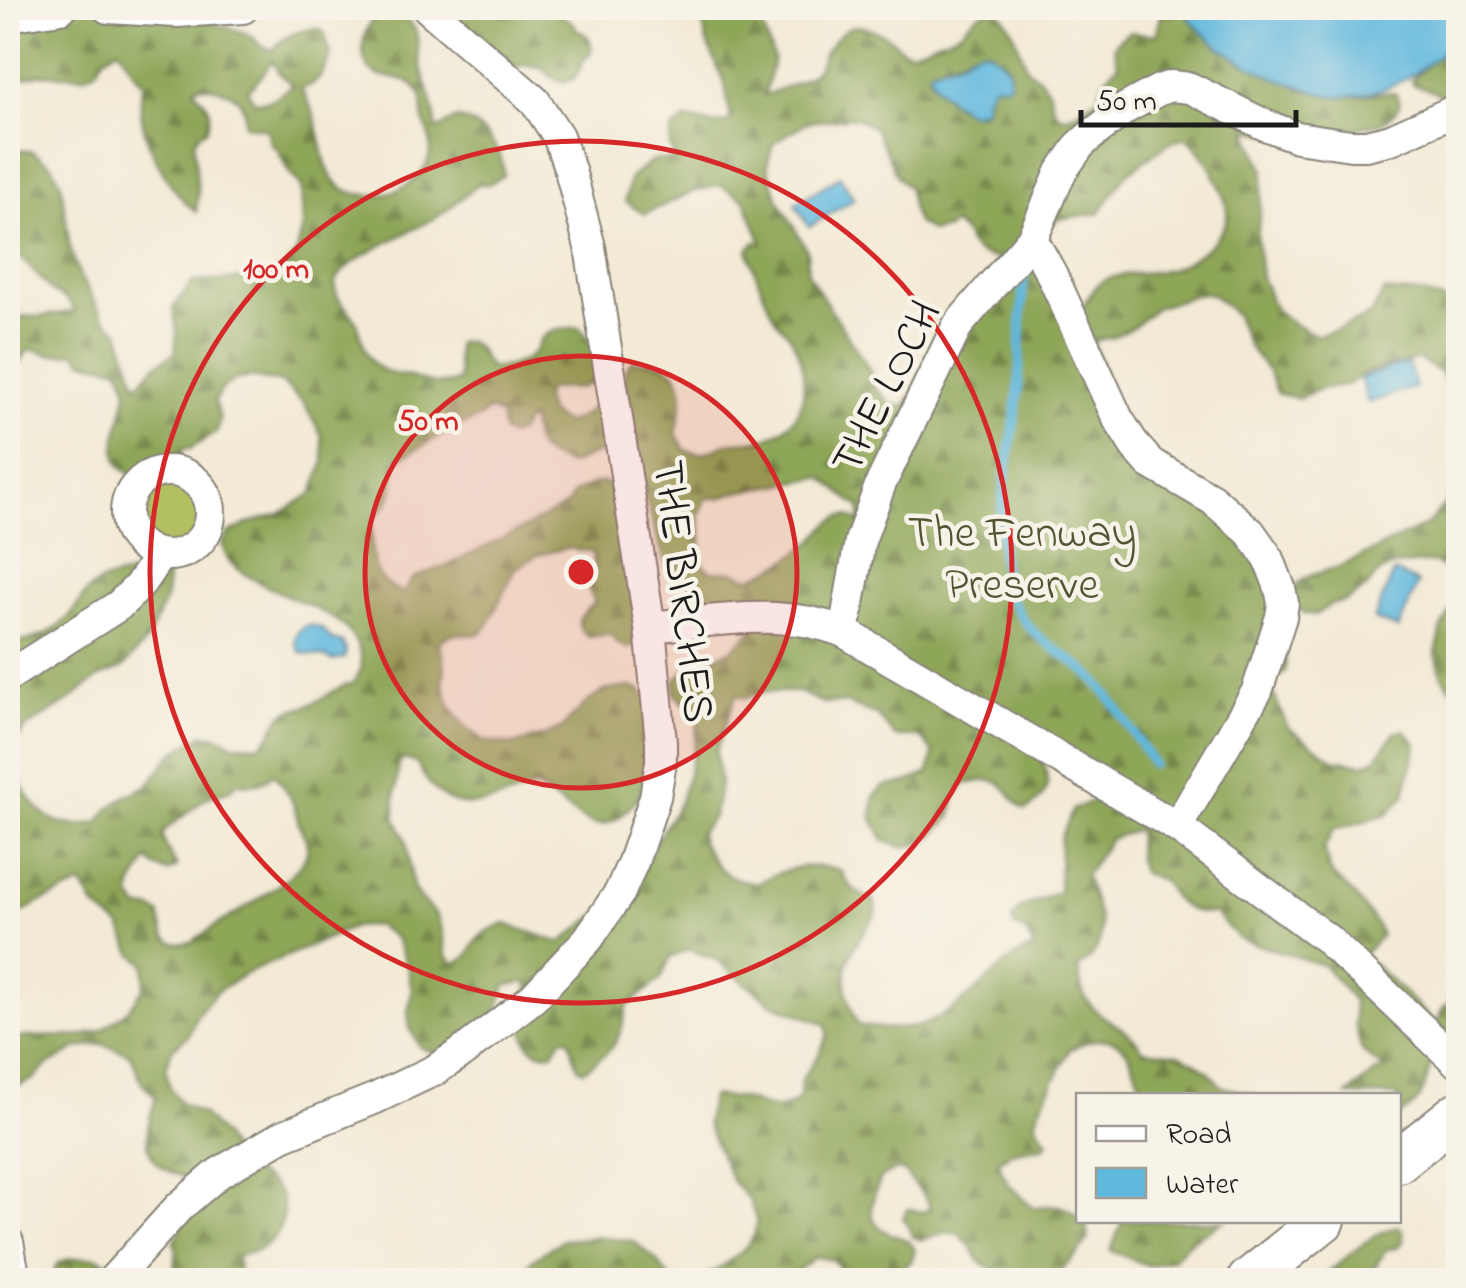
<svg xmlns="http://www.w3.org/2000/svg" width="1466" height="1288" viewBox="0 0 1466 1288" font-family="'Indie Flower',sans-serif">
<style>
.green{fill:#b3c062;stroke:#686e3f;stroke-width:2.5}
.forest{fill:url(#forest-firs);stroke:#55613a;stroke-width:2.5;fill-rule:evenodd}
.water{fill:#61b8de;stroke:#3e6a7d;stroke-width:2.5}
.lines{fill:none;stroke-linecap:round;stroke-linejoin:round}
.stream{stroke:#61b8de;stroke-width:9}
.street-casing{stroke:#888378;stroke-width:34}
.secondary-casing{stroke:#888378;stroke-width:46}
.street{stroke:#fff;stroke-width:30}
.secondary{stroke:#fff;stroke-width:42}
.ring{fill:none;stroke:#d62828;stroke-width:5}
.labels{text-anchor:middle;stroke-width:9;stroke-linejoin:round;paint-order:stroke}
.street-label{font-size:45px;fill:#1c1c1c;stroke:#f7f3e8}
.park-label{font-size:45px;fill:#515534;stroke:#f7f3e8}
.centre{fill:#d62828;stroke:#f7f3e8;stroke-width:5}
.ring-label{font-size:30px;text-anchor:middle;font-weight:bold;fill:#d62828;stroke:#f7f3e8;stroke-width:9;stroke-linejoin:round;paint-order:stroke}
</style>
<defs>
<pattern id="forest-firs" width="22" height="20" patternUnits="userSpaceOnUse" patternTransform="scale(2.5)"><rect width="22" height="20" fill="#8ea658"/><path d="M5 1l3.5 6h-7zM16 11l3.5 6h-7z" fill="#738648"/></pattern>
</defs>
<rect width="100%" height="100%" fill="#f7f3e8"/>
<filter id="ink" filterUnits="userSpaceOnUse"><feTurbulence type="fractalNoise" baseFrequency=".01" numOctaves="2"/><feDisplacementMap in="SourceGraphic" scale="20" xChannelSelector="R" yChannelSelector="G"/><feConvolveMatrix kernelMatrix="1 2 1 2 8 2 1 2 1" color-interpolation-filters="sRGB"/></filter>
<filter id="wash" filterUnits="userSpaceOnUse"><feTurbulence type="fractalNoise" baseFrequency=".0048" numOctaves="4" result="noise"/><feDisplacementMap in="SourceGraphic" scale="40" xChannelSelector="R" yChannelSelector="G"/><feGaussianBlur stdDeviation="2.25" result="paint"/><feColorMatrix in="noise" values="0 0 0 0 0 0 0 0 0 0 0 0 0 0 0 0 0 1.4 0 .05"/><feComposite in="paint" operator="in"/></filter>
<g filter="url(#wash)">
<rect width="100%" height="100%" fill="#f3ead5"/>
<circle class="green" cx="168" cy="513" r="42"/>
<g class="forest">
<path d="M50,8H195L178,12L249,34L262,46L273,50C283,35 299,31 317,28L324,32L331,55C323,71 320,86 301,88C306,97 311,106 314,115C327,153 319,198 375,195C392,194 410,187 421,173C429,164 432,148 430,137C428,130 423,123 423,115C422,105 424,96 415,87C404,75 394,80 380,76C363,70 361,53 364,38C368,22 372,18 387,11C398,15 407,18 414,28C419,36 417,43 418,52C421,78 436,102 436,130L457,119C482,122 503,150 504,175L489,184H478C464,196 451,208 435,218C416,230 334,262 335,286C335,303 353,310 358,325C362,341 367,364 384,371C390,374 400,375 407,376C425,381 440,389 459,380C459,367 454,355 457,343L467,341L476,347L490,368C505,368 524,364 534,352C538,347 538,343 542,338C552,329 568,327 580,328C595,344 597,360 597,381L579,388L549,389L544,395C546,412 550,417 566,423C583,418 593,409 602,394L621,392L626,369L632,360C640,362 648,362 657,363C692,370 683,407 676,433L685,450C690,451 695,453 700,453C713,453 723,442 737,442C800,442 819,393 792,339C787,330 778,324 773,315C763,293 754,271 748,249L755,242L762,243L745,200L720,185L692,192L644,214L625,201L630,178L654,160H675L670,146L672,130L687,119L714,125L731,121L725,84L706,40L700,8H759L764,31L774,59L764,95C779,89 802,83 814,72C820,67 822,58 825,52C830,44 840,33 847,29C859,21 880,32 891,39C898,44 900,51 910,51C914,51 957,34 961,31C973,20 974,14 992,9L1001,13L1013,30L1027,69L1039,77L1049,91L1053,107L1059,115L1069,116L1097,98L1106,78L1118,64L1114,47L1117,41L1129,32L1156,35L1161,16L1158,8H1182C1207,46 1249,67 1291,82C1306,88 1320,95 1336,96C1353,98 1374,93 1391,92L1397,95L1400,103L1395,112L1383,122L1356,129L1297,137L1247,130L1264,169L1257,240L1261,277L1275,310L1295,325L1318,336L1342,328L1371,315L1384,291L1423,294L1453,303L1458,301V441L1455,403L1441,373L1418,359L1367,373L1346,385L1322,388L1299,398L1278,394L1269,373L1248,346L1236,315L1213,295L1201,293L1155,308L1135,326L1112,337L1093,341L1118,419L1293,591L1298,583L1310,576L1342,566L1427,525L1458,489V696L1442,677L1436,654L1442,628L1457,598L1458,577L1433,562L1392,566L1376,575L1367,587L1347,601L1332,604L1315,615L1305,613L1294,606L1286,649L1285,672L1269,683L1288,728L1333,759L1364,764L1376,759L1395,732L1405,730L1417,745L1404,796L1388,814L1333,830L1324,849L1332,875L1355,896L1377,925L1381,936L1363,955L1437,1024L1441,1011L1458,993V1054L1435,1053C1424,1078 1429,1102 1399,1115L1398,1096L1347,1095L1377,1071L1386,1069L1373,1061L1361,1049L1355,1025L1353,1000L1323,965L1239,939L1215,914C1184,913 1178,905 1162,880L1142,873L1137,856L1138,829L1110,839L1085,876C1097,909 1116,946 1078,967C1080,975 1080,985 1083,993C1094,1021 1129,1024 1143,1050L1178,1054L1192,1060L1209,1072L1222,1087L1257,1095H1146C1139,1084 1132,1057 1125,1049C1110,1032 1085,1041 1069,1050C1059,1075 1044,1096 1035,1122L1048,1142L1044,1147C1027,1149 1011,1148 999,1162C1004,1184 1018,1195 1035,1208C1053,1204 1065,1204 1078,1216V1220L1086,1223L1088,1239L1078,1253L1060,1271L1063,1280H1009L979,1261L971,1246L959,1234L946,1232L922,1240L913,1237L903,1217L909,1209L922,1212L930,1209C928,1193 911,1187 906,1172L896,1170L882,1176C870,1203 862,1224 896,1236C907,1240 910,1240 915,1250L912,1260L905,1267L904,1280H847L834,1260L815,1257C794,1274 779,1288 753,1271L737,1280H695L717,1270L744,1250L754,1236L757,1222L750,1201L732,1181L706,1123L711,1096C720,1097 729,1097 737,1098C764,1102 775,1119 800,1098L801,1080L819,1054L828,1034L825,1024L772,1004L716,960L689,949L670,958L661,979L627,1006C620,1044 614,1049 583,1071L578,1068L569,1038L561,1039L553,1053C511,1057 526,1006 528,982L506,985L491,1030L443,1057L420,1047L410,1029L408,1012L412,991L408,969L395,938L376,925L353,927L245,974L216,992L197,1015L188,1036L172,1049L166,1070L170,1088L181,1103L202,1114L220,1133L231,1150L233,1164C247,1171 264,1176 275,1188C291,1206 282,1239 260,1249C254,1253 244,1254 237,1256L239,1279L241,1280H162L174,1268L177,1252L174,1242L181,1228L195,1209L207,1183C150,1172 136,1153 156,1098L142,1083L131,1055L103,1044L77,1048L47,1066L32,1080L8,1090V1037L80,1036L102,1030L129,1009L144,987L145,964L133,954L121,927L96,908L82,884L38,903L8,921V644C32,641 54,635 71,614C77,607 83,596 90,589C109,574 144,570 167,574L166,598L147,640L123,668L99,677L74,697L25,729L9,750C21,783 33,824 75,825C83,826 92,823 100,822L108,809L126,796L147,786L172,754L204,734L217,736L234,744L260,745C275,733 270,732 279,719C286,709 299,709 309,705C327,698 331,689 353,683C355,678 360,674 361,669C364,651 351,630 337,621C306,599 261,590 232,564C226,559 224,551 222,543L228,534L247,524L280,514L313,493L324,463L322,436L304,403L282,383L252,377L233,380L222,389L215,401L220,419L217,432L190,449H181L182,459L173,471C164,471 150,476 143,476C94,473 126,415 127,390C127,382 122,375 119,368L83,361L75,352C66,354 57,356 48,354C39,352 37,349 28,350L21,362L8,367V336L19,319L25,316L37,317L75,311L67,300L51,290L10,246L8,231V150L31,151L51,164L61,183L70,249L80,276L104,318L119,331L137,385L157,364L175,353L177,332L173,307L193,282L258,278L284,269L297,252L303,226L301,186L288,171L278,150L271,144L267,130C259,126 252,128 244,124C249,94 222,88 198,85L195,89C208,108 215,106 206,130L198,135L194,142L198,195L196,212C165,187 130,124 144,84C132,72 128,60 118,48L103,58L96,70L84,76L40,74L20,79L8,76V21ZM969,53L986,102L982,112C962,117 939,92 929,77L933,68L963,58ZM272,60L278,72L293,86C274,94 281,101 255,102L247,91L263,74ZM855,117L875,129L897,176L909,189L911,207L917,223L932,232L947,229L952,224C976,235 958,254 1001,259L904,407L891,405L876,388L869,369L808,274L807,250L778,199L767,166L773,144L807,122ZM1184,137C1202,149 1211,167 1220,187C1224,196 1228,208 1227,218C1222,241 1191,262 1170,269C1151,275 1116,271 1100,283C1093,288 1087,301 1081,308L1033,239L1058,219L1099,213L1127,173L1168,144ZM488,410L500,415L503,433L510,436L520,432L525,422L531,419C532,450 541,456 570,465L597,453H612L642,486L666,566L674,575L753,629L733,649L683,672L675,680V694L685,704L696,706L698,722L693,756L679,804L657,839L638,881L561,943L506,924C498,926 489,929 482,935C468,946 474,960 453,963L446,954L442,929L436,915L420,899L413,888L406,840L395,817V799L399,763L405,759L417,763C445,823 484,806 535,787C554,796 576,820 595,824C614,827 636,805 642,788C650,764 653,737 659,711L641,690L630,687L606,690L586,703L561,729L544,736L513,745L484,741L463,724L450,705L443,684L445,666L439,643C459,622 469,645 486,629L515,569L538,555L568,548L593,552L594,573L588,588L595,603C582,613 570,624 588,637L610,634L618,643L628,648L644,643L618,488L602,482L591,485L573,494L568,504L524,528L448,565L413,578L403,593C367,580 371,549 373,518C400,496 389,491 396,461L449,431L481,417ZM821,477C835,486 846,500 861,507L860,524C856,520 853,516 846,516C829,517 819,538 807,546C790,559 769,572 749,578L735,572L711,571L703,564L700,552L702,537L699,515L707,498H720L732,493ZM764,692H799L823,703H846L877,715L895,737H920L933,753L929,773L905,783L885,786L874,796L872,817L884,840L900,847L918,845L932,836L952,817L955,797L966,783C975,783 986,779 993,781C1009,784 1012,804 1026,810C1055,793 1049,776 1039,748L1109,800H1093L1073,810L1060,839L1059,892L1020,908L1012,920L1015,927L1025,931L1034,948C1005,959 1000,970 978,989C934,1026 916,1035 858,1025C848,1003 840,977 851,954C857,939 869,926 877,912L874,900C857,894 849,888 841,871C810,862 784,867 757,884C735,880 720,874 709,855C703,846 700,843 700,832L713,817L720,785L716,751L736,695L746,698ZM273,774C286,785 295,804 298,821C301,832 309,840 307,851C302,882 217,921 192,942C164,948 164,937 160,914L151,909H139L131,897L132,887L148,859L155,867L168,872L177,867L162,838L165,830L206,798L230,790L237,783C251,785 262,785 273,774Z"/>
<path d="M431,8H558C560,10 561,13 563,15C568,21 574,21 577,30C593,35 597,53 582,61C577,89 556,85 542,67L524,65L483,75L477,70L472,59Z"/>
<path d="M1458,39V101C1442,99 1431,87 1414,85L1411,81C1418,70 1446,50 1458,39Z"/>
<polygon points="1122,1221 1122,1220 1224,1221 1189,1242 1173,1259 1149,1266 1111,1251"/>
<path d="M1398,1226L1403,1232V1242L1397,1248L1386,1249L1374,1269L1376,1280H1319C1344,1261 1367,1235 1398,1226Z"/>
<polygon points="597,1237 633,1241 653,1257 672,1280 517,1280 533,1259 563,1240"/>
<path d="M93,1257C108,1260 114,1265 118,1280H51L57,1264L69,1259Z"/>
</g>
<g class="water">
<path d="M1182,8H1458V39C1422,72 1384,99 1332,96C1278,83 1213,56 1182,8Z"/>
<path d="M986,49C1000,57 1016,67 1008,85L994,84L985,98V109L971,113C956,106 932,87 929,72C939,63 950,65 962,59C971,53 974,50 986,49Z"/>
<polygon points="840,176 854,199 809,227 795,204"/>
<polygon points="1408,363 1416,387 1368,403 1360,378"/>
<polygon points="1394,572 1418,583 1398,629 1374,619"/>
<path d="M310,625L321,628L332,640L342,642L346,650L345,658L332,661L326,657L301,653C291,641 295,628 310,625Z"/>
</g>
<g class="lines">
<path class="stream" d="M1024,272C1021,313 1021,354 1018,394C1012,460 980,559 1022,618C1039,643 1070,656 1092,677C1116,701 1134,736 1153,764"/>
</g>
</g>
<g filter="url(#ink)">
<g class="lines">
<defs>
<g id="street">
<polyline points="108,8 176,12 243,8"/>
<polyline points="8,16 61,8"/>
<polyline points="1032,239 1051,273 1118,419 1135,446 1150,463 1212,499 1250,532 1269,559 1280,588 1283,603 1281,617 1257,691 1177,827"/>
<circle cx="168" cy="513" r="42"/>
<path d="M650,627C715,621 782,607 844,632L1177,827L1327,939L1458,1063"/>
<polyline points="844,632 860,541 881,483 958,325 1032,239 1061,172 1080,145 1089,137 1126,108 1159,90 1171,86 1190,88 1265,125 1297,137 1351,145 1366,145 1391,139 1458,109"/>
<polyline points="8,676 118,606 138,587 160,555"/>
<polyline points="8,1242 15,1280"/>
<polyline points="113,1280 179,1207 219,1173 282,1136 376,1098 435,1070 461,1053 533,998 588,939 620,892 633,862 655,797 661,762 661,742 650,627 590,247 570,170 558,136 535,101 428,8"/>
</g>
<g id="secondary">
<polyline points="1398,1161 1458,1113"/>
<polyline points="1249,1280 1324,1220"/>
</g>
</defs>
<use href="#street" class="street-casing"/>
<use href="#secondary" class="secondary-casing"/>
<use href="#street" class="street"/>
<use href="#secondary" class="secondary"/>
</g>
</g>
<circle cx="581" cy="572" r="216" fill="#d62828" fill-opacity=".12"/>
<g class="ring">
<circle cx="581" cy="572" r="216"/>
<circle cx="581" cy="572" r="431"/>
</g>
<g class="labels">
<g class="street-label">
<text transform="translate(884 386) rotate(-63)" y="16">THE LOCH</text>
<text transform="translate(686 591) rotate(83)" y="16">THE BIRCHES</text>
</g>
<g class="park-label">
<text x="1022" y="546">The Fenway<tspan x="1022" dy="52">Preserve</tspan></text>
</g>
</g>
<circle cx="581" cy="572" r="15" class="centre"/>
<g class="ring-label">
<text x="276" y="278">100 m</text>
<text x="428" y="430">50 m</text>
</g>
<rect width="1466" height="1288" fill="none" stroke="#f7f3e8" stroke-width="40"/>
<rect x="1076" y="1093" width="325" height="130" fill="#f7f3e8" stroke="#9f9d96" stroke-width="2.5"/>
<rect x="1096" y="1126" width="50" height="15" fill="#ffffff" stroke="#9f9d96" stroke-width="2.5"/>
<text x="1166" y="1143" font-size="30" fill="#1c1c1c">Road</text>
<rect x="1096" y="1168" width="50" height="30" fill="#61b8de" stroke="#9f9d96" stroke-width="2.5"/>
<text x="1166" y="1193" font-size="30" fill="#1c1c1c">Water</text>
<path d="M1081 110v15h215v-15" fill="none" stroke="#1c1c1c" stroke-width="5"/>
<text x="1096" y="110" font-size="30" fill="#1c1c1c" stroke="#f7f3e8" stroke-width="8" paint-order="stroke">50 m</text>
</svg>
